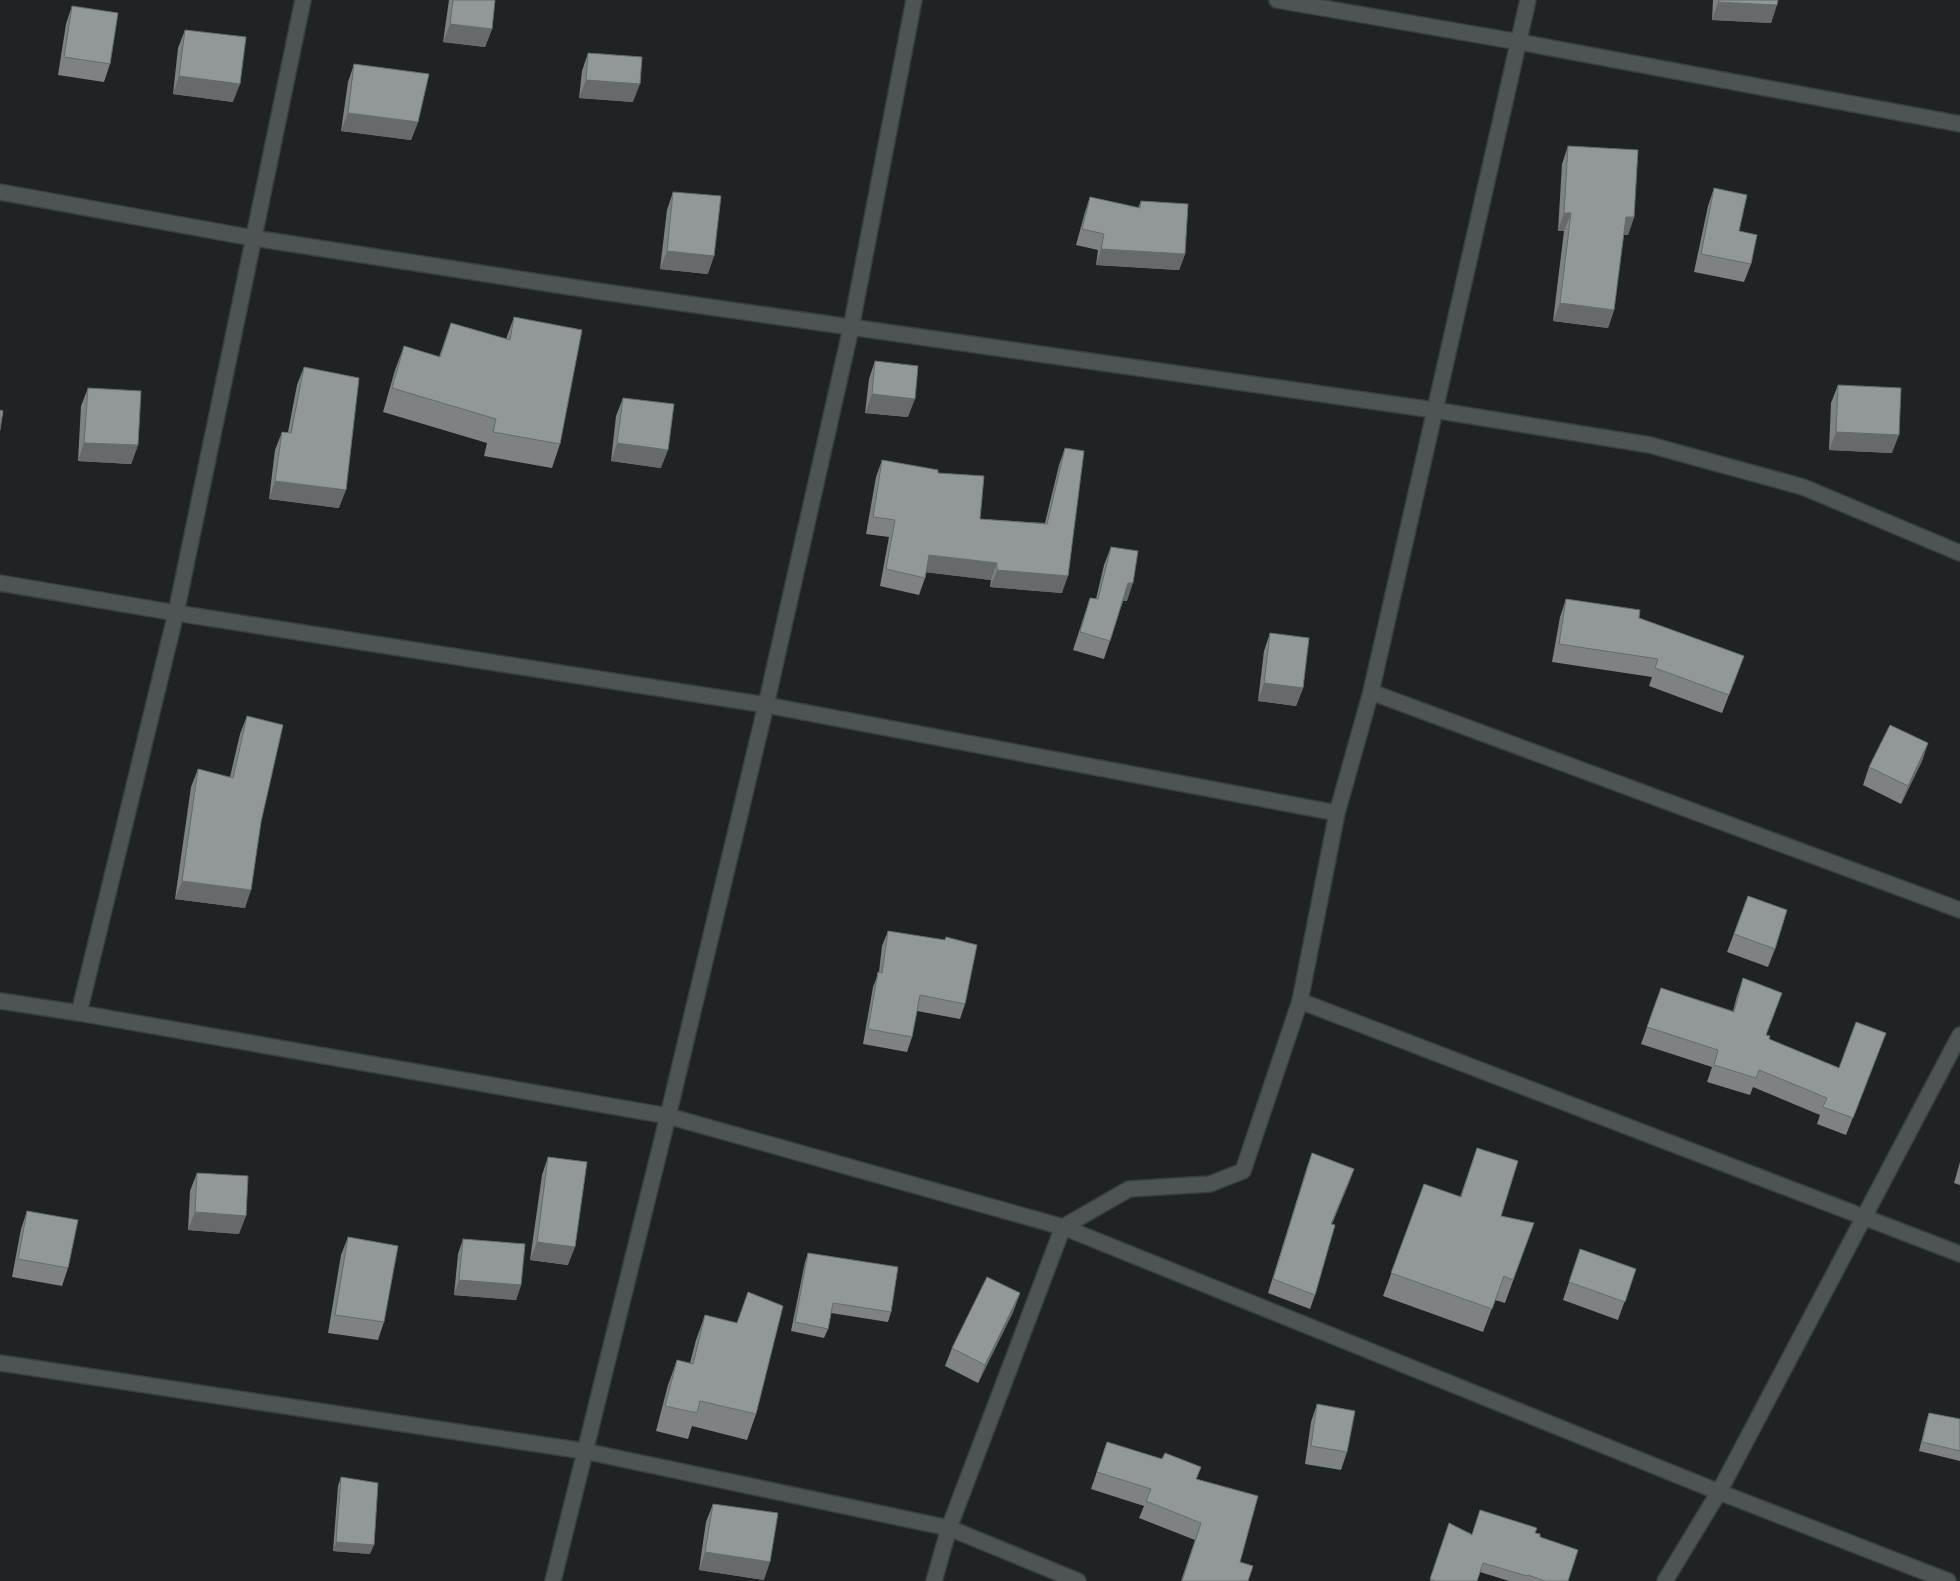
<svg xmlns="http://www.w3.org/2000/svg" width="1960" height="1581" viewBox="0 0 1960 1581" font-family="'PT Serif',serif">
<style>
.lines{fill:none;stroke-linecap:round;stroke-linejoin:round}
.street-casing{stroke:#3a3e3f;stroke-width:18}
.street{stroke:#4e5354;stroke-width:15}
.wall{fill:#7e8284}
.shaded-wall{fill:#666a6b}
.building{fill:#929799;stroke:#666a6b}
</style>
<rect width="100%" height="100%" fill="#1f2324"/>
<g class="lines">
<defs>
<g id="street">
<polyline points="1277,0 1519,42 1960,124"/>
<polyline points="0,192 253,238 597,291 1434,410 1650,445 1803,487 1960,553"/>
<polyline points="0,583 176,613 766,705 1337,813 1371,692 1528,0"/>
<polyline points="1371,692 1960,910"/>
<polyline points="0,1001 79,1013 668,1116 1063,1227 1719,1492 1948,1581"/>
<polyline points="1300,1001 1960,1254"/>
<polyline points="79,1013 176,613 303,0"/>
<polyline points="0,1363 584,1451 949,1528 1078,1581"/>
<polyline points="553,1581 668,1116 766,705 851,328 914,0"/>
<polyline points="934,1581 949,1528 1063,1227 1129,1189 1210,1184 1243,1171 1300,1001 1337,813"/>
<polyline points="1665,1581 1719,1492 1960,1035"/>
</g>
</defs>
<use href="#street" class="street-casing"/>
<use href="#street" class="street"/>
</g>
<g class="wall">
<polygon points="449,0 495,0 492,29 485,47 443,42"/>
<polygon points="1713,0 1778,0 1771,23 1712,20"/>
<polygon points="72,6 110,64 104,82 58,75 66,24"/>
<polygon points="185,30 233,102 173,94 178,48"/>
<polygon points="588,53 633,102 579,98 582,71"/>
<polygon points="354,64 418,122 411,140 341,131 348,82"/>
<polygon points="1568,146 1634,217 1628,235 1623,235 1614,310 1608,328 1553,321 1564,231 1558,231 1562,164"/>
<polygon points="1714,188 1739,231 1751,264 1744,282 1694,272 1708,206"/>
<polygon points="673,192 708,274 660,269 667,210"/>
<polygon points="1090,197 1138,208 1141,201 1185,254 1179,270 1096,265 1098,250 1076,245 1085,212"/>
<polygon points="514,317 560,444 552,468 484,456 487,443 383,412 395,370 404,346 439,357 451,323 506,339"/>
<polygon points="875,361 908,417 865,413 869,379"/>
<polygon points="304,367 339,508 269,499 275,450 282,432 288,432 297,385"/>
<polygon points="1838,385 1892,453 1829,450 1831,403"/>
<polygon points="88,388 138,445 131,464 78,461 81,406"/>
<polygon points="623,398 661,468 611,461 616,416"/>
<polygon points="1065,448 1062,593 990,587 991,580 926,572 925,578 919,595 880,586 889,537 866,534 876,477 882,460 938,473 980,519 1045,523 1059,465"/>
<polygon points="1111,547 1127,601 1123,601 1104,659 1073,650 1090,598 1096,599 1104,565"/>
<polygon points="1566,599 1639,618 1744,656 1722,713 1649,686 1652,677 1552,662 1560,617"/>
<polygon points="1270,633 1303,688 1296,706 1258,701 1264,651"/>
<polygon points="247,716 261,822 245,908 175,899 191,787 198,769 230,777 240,734"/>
<polygon points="1928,743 1922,761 1901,804 1863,785 1869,767"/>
<polygon points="1748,896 1775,949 1768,967 1727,952"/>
<polygon points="888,931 965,1004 960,1019 917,1011 912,1037 907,1052 863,1044 873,987 879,972 882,946"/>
<polygon points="1743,978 1769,1039 1839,1068 1886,1033 1846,1135 1817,1124 1820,1115 1753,1087 1750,1095 1707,1082 1712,1067 1641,1044 1661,988 1733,1011 1737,996"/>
<polygon points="1477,1148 1501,1216 1534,1223 1505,1303 1495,1300 1483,1332 1383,1296 1424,1184 1460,1197"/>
<polygon points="1312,1153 1354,1169 1332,1224 1315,1295 1310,1309 1268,1293 1307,1167"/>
<polygon points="548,1157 568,1265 530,1260 542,1175"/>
<polygon points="1960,1162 1960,1185 1954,1183"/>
<polygon points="197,1173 239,1234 188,1230 190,1191"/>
<polygon points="27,1211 68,1268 62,1286 12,1277 21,1229"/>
<polygon points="348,1237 384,1322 378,1340 328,1333 341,1255"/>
<polygon points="463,1239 521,1285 516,1300 454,1295 458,1254"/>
<polygon points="1580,1249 1636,1269 1618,1320 1563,1300"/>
<polygon points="808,1253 891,1312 888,1322 831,1313 828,1329 824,1338 791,1331 805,1262"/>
<polygon points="1020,1293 1013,1312 978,1383 945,1366 952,1348"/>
<polygon points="705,1315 756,1414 747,1440 692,1426 688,1439 656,1431 668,1385 677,1360 690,1363 696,1340"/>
<polygon points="1317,1404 1347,1452 1341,1470 1305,1464 1311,1422"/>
<polygon points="1929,1413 1960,1419 1960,1461 1919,1451 1926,1422"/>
<polygon points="1107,1442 1162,1459 1201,1467 1196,1480 1240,1562 1248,1581 1181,1581 1195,1540 1139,1518 1144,1506 1091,1489"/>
<polygon points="341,1477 370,1554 333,1551 338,1486"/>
<polygon points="713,1504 764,1580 699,1570 706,1522"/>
<polygon points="1480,1510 1535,1533 1540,1537 1568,1581 1509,1581 1480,1572 1477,1581 1430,1581 1449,1523 1472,1534"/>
</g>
<g class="shaded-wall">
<polygon points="1718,2 1777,5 1771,23 1712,20"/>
<polygon points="450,24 492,29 485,47 443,42"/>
<polygon points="179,76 240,84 233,102 173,94"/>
<polygon points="586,80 640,84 633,102 579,98"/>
<polygon points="348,113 418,122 411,140 341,131"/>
<polygon points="1564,213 1571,213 1564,231 1558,231"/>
<polygon points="1626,217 1634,217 1628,235 1619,235"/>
<polygon points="1101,249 1185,254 1179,270 1096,265"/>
<polygon points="667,251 714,256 708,274 660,269"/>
<polygon points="1560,303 1614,310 1608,328 1553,321"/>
<polygon points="872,394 915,399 908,417 865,413"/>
<polygon points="1836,432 1899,435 1892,453 1829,450"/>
<polygon points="84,443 138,445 131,464 78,461"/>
<polygon points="617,443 668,450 661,468 611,461"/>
<polygon points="275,481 346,490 339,508 269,499"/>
<polygon points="929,555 997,563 991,580 923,572"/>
<polygon points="997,570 1068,576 1062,593 990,587"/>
<polygon points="1128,583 1133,583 1127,601 1122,601"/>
<polygon points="1264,683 1303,688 1296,706 1258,701"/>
<polygon points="1928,743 1922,761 1901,804 1908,786"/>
<polygon points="182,881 251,890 245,908 175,899"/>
<polygon points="1354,1169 1349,1183 1326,1238 1331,1224"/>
<polygon points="195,1212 246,1216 239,1234 188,1230"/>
<polygon points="537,1242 575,1247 568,1265 530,1260"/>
<polygon points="459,1280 521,1285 516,1300 454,1295"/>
<polygon points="1020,1293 1013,1312 978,1383 985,1365"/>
<polygon points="336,1542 374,1545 370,1554 333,1551"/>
<polygon points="705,1552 770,1562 764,1580 699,1570"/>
</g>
<g class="building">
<polygon points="453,0 495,0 492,29 450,24"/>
<polygon points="1719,0 1778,0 1777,5 1718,2"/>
<polygon points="72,6 118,13 110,64 64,57"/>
<polygon points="185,30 246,37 240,84 179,76"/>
<polygon points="588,53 642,57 640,84 586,80"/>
<polygon points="354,64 429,74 418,122 348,113"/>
<polygon points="1568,146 1638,150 1634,217 1626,217 1614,310 1560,303 1571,213 1564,213"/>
<polygon points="1714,188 1747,195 1739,231 1757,235 1751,264 1701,254"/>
<polygon points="673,192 721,196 714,256 667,251"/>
<polygon points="1090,197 1140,208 1141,201 1188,204 1185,254 1101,249 1104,234 1082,229"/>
<polygon points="514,317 582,330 560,444 493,432 496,419 392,388 404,346 440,357 451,323 510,340"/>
<polygon points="875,361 918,366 915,399 872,394"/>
<polygon points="304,367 359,378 346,490 275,481 282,432 291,433"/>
<polygon points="1838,385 1901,388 1899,435 1836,432"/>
<polygon points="88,388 141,391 138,445 84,443"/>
<polygon points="623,398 674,404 668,450 617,443"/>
<polygon points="0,410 3,411 0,430"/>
<polygon points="1065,448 1084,451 1068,576 997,570 997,563 929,555 925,578 886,569 895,520 873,517 882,460 938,470 938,473 984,476 980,519 1047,524"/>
<polygon points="1111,547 1138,551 1133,583 1128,583 1110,641 1080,632 1090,598 1098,599"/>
<polygon points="1566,599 1640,610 1639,618 1744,656 1729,695 1655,668 1658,659 1559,644"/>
<polygon points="1270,633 1309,638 1303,688 1264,683"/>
<polygon points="247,716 283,725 261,822 251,890 182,881 198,769 233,778"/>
<polygon points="1890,725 1928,743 1908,786 1869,767"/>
<polygon points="1748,896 1787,910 1775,949 1734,934"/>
<polygon points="888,931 945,940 946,937 977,945 965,1004 920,995 912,1037 868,1029 878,972 882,973"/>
<polygon points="1743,978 1782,993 1766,1035 1770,1036 1769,1039 1839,1068 1856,1022 1886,1033 1853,1118 1823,1107 1827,1098 1759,1070 1756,1078 1714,1065 1718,1050 1647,1027 1661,988 1734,1012"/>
<polygon points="1477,1148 1518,1161 1501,1216 1534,1223 1513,1280 1504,1276 1492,1309 1391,1273 1424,1184 1461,1197"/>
<polygon points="1312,1153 1354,1169 1331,1224 1335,1225 1315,1295 1273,1279"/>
<polygon points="548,1157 587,1162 575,1247 537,1242"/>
<polygon points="197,1173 248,1176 246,1216 195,1212"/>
<polygon points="27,1211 78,1220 68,1268 18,1259"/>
<polygon points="348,1237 398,1246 384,1322 335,1315"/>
<polygon points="463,1239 525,1244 521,1285 459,1280"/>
<polygon points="1580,1249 1636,1269 1625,1302 1569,1282"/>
<polygon points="808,1253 898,1267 891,1312 833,1303 828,1329 795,1322"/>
<polygon points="987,1277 1020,1293 985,1365 952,1348"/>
<polygon points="748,1292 783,1306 756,1414 700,1401 697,1413 665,1406 677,1360 693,1364 705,1315 737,1323"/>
<polygon points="1317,1404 1355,1411 1347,1452 1311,1446"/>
<polygon points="1929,1413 1960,1419 1960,1451 1922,1442"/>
<polygon points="1107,1442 1162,1459 1165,1453 1201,1467 1196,1479 1258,1496 1240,1562 1253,1566 1248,1581 1182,1581 1201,1523 1146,1501 1151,1489 1097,1472"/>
<polygon points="341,1477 378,1483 374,1545 336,1542"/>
<polygon points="713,1504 778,1513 770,1562 705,1552"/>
<polygon points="1480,1510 1537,1528 1535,1533 1540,1534 1540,1537 1578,1550 1568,1581 1545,1581 1528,1575 1527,1576 1483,1563 1477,1581 1435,1581 1430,1579 1449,1523 1472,1535"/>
</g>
</svg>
